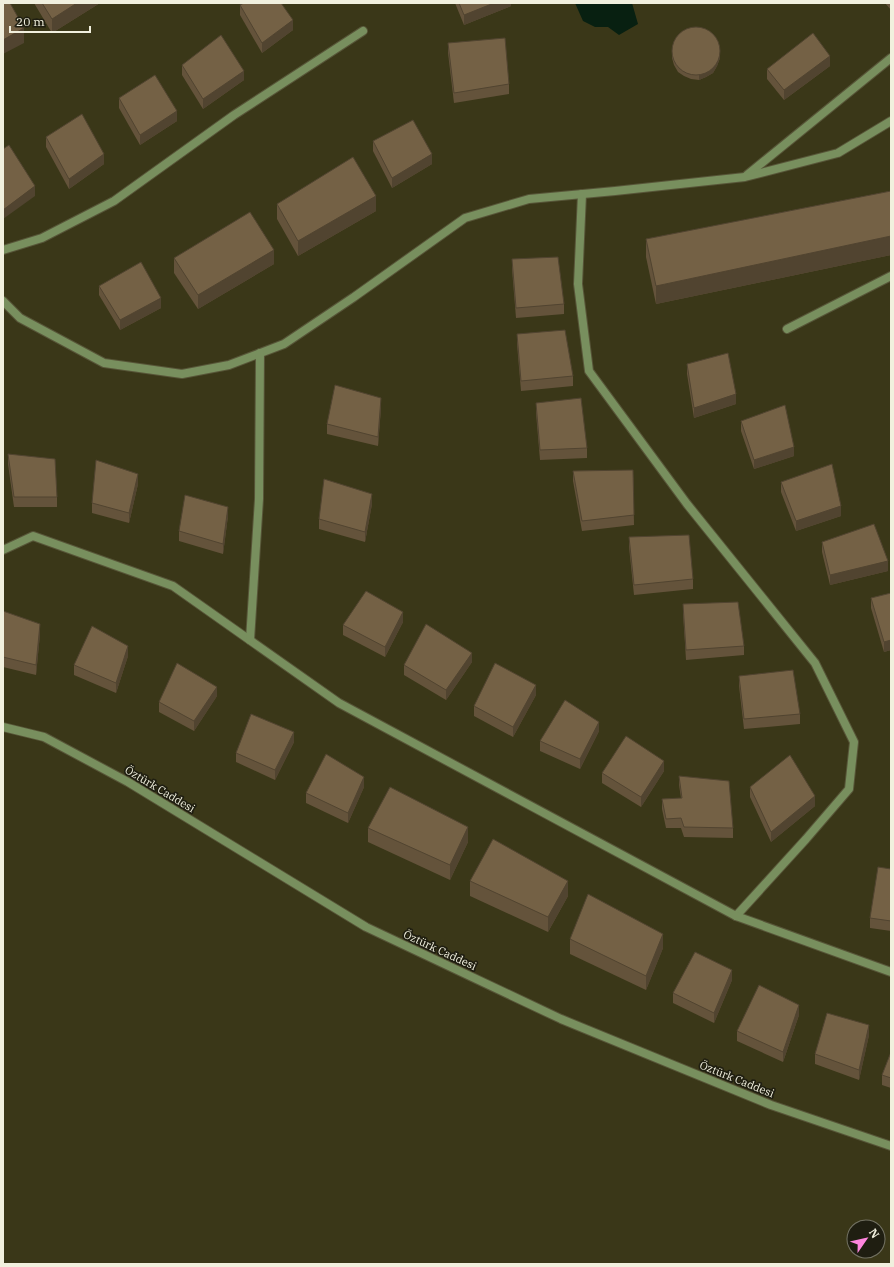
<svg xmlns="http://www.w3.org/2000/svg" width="894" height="1267" viewBox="0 0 894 1267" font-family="'IBM Plex Serif',serif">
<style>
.water{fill:#082011}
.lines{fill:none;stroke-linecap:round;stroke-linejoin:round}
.lane-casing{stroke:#575538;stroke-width:10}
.lane{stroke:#788f5e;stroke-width:8}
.wall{fill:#64533b}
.shaded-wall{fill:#514430}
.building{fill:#746145;stroke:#514430}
.labels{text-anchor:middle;stroke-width:3.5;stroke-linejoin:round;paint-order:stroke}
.street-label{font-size:11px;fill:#f1f0de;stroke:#1f1e11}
</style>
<rect width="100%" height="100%" fill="#3a3718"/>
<polygon class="water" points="575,3 632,3 638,24 619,35 608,27 595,27 583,21"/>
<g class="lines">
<defs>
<g id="lane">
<polyline points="747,175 891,58"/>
<polyline points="582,194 578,284 589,371 687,504 815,663 854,742 849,789 806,839 736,916"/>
<polyline points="3,250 42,238 114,201 234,115 363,31"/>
<polyline points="3,301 20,318 104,363 182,374 229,365 284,344 354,297 465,218 529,199 615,191 745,177 838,153 891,121"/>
<polyline points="787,329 891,276"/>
<polyline points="3,550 33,536 173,586 339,703 736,916 891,972"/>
<polyline points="250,640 259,499 260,353"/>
<polyline points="3,727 44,737 128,782 366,927 561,1019 771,1105 891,1146"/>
</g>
</defs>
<use href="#lane" class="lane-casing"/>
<use href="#lane" class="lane"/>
</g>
<g class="wall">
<polygon points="34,3 100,3 52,33"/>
<polygon points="455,3 511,3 511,6 464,25"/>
<polygon points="885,3 891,3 891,10"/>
<polygon points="240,5 293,30 262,53 240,15"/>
<polygon points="448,43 509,84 509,94 454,103 448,53"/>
<polygon points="673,45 720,58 717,66 713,73 706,77 699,80 691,79 684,76 678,72 674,65 672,58"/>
<polygon points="182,65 244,80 203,109 182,75"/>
<polygon points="830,66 784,100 767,79 767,69"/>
<polygon points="119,98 177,121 140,145 119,108"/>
<polygon points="46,137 104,164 69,189 46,147"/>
<polygon points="373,141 432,164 392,188 373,151"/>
<polygon points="891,191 891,255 656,304 646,257 646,239"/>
<polygon points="277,204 376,211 298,256 277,219"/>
<polygon points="174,258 274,264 198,309 174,273"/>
<polygon points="512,259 564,304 564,314 516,318 512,269"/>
<polygon points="99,286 161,308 120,330 99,295"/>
<polygon points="517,334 573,376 573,386 521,391 517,344"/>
<polygon points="687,364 736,404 694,418 687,374"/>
<polygon points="536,403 587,448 587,458 540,460 536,413"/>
<polygon points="381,408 378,446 327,434 327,424"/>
<polygon points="741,421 794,456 754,469 741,431"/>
<polygon points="8,454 57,497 57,507 14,507 8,464"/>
<polygon points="633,470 634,525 582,531 573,481 573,471"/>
<polygon points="781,482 841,516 796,531 781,492"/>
<polygon points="138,484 129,523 92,513 92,503"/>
<polygon points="372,504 365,542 319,529 319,519"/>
<polygon points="228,516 223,554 179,541 179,531"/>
<polygon points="629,537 693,579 693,589 634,595 629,547"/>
<polygon points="822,542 888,571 830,585 822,552"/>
<polygon points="891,593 891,650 884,652 871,608 871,598"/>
<polygon points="683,604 744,646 744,655 686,660 683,613"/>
<polygon points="3,611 40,634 36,675 3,667"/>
<polygon points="403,622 385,657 343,635 343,625"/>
<polygon points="128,656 116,693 74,675 74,665"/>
<polygon points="472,662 446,700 404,675 404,665"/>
<polygon points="739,676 800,714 800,724 744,729 739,686"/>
<polygon points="536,695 513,737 474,716 474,706"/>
<polygon points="217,696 194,731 159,712 159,702"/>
<polygon points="599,731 580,769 540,751 540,741"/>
<polygon points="294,742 275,780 236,762 236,753"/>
<polygon points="664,771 641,807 602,783 602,773"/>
<polygon points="679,776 733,828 733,838 684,837 681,828 666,828 662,809 662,799 681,798 679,785"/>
<polygon points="364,787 348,823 306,803 306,793"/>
<polygon points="750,787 815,806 771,842 750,797"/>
<polygon points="368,828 468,842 450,880 368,842"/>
<polygon points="891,869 891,931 870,928 870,918"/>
<polygon points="470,881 568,896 548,932 470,896"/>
<polygon points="570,939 663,948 646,990 570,954"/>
<polygon points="732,980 714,1023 673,1003 673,993"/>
<polygon points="799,1015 783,1062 737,1041 737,1031"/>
<polygon points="869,1035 859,1080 815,1064 815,1054"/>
<polygon points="891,1052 891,1088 882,1085 882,1075"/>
</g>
<g class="shaded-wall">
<polygon points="77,3 100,3 52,33 52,19"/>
<polygon points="494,3 511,3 511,6 464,25 464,15"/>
<polygon points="293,20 293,30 262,53 262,43"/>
<polygon points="24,28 24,43 3,54 3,40"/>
<polygon points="720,53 720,58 717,66 713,73 706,77 699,80 699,75"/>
<polygon points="830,56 830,66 784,100 784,90"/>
<polygon points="244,71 244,80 203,109 203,99"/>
<polygon points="177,111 177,121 140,145 140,135"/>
<polygon points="104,154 104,164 69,189 69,179"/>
<polygon points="432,154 432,164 392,188 392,178"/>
<polygon points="35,186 35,196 3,219 3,210"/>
<polygon points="376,196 376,211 298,256 298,241"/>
<polygon points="891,236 891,255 656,304 656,286"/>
<polygon points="274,250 274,264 198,309 198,295"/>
<polygon points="161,298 161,308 120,330 120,320"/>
<polygon points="736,394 736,404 694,418 694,408"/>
<polygon points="381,398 381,408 378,446 378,437"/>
<polygon points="794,447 794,456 754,469 754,460"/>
<polygon points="138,474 138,484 129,523 129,513"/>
<polygon points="372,494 372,504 365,542 365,532"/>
<polygon points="841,506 841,516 796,531 796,521"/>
<polygon points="228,507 228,516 223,554 223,544"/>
<polygon points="888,561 888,571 830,585 830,575"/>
<polygon points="403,612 403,622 385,657 385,647"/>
<polygon points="40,624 40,634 36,675 36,665"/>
<polygon points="891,640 891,650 884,652 884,642"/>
<polygon points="128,646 128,656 116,693 116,683"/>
<polygon points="472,653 472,662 446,700 446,690"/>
<polygon points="536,685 536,695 513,737 513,727"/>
<polygon points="217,687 217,696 194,731 194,721"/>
<polygon points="599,722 599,731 580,769 580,759"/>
<polygon points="294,732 294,742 275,780 275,770"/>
<polygon points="664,761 664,771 641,807 641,797"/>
<polygon points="364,777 364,787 348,823 348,813"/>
<polygon points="815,796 815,806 771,842 771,832"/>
<polygon points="468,827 468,842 450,880 450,865"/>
<polygon points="568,881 568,896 548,932 548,917"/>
<polygon points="663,934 663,948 646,990 646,976"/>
<polygon points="732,970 732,980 714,1023 714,1013"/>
<polygon points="799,1005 799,1015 783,1062 783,1052"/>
<polygon points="869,1025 869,1035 859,1080 859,1070"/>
</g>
<g class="building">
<polygon points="3,3 10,3 24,28 3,40"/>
<polygon points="42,3 77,3 52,19"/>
<polygon points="244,3 281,3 293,20 262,43 240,5"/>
<polygon points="459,3 494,3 464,15"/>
<circle cx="696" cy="51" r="24"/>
<polygon points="813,33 830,56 784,90 767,69"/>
<polygon points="221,35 244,71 203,99 182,65"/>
<polygon points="505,38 509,84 454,93 448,43"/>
<polygon points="155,75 177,111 140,135 119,98"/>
<polygon points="82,114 104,154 69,179 46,137"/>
<polygon points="413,120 432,154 392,178 373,141"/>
<polygon points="9,145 35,186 3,210 3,149"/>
<polygon points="353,157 376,196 298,241 277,204"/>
<polygon points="891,191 891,236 656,286 646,239"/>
<polygon points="250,212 274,250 198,295 174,258"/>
<polygon points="558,257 564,304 516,308 512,259"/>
<polygon points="141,262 161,298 120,320 99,286"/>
<polygon points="565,330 573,376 521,381 517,334"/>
<polygon points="728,353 736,394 694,408 687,364"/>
<polygon points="335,385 381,398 378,437 327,424"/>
<polygon points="581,398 587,448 540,450 536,403"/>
<polygon points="785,405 794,447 754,460 741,421"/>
<polygon points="8,454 55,459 57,497 14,497"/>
<polygon points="96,460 138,474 129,513 92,503"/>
<polygon points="832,464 841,506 796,521 781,482"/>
<polygon points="633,470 634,515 582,521 573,471"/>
<polygon points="324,479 372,494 365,532 319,519"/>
<polygon points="185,495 228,507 223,544 179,531"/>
<polygon points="874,524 888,561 830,575 822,542"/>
<polygon points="689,535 693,579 634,585 629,537"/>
<polygon points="366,591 403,612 385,647 343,625"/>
<polygon points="891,593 891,640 884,642 871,598"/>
<polygon points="738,602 744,646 686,650 683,604"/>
<polygon points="3,611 40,624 36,665 3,657"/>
<polygon points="426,624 472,653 446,690 404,665"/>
<polygon points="92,626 128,646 116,683 74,665"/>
<polygon points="177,663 217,687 194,721 159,702"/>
<polygon points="495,663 536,685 513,727 474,706"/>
<polygon points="793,670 800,714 744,719 739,676"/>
<polygon points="565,700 599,722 580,759 540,741"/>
<polygon points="251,714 294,732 275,770 236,753"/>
<polygon points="626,736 664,761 641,797 602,773"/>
<polygon points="326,754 364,777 348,813 306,793"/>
<polygon points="790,755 815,796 771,832 750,787"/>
<polygon points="679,776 729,781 733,828 684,827 681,818 666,819 662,799 682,798"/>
<polygon points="390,787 468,827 450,865 368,828"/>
<polygon points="493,839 568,881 548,917 470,881"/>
<polygon points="878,867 891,869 891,921 870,918"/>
<polygon points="588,894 663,934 646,976 570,939"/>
<polygon points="695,952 732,970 714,1013 673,993"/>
<polygon points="759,985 799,1005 783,1052 737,1031"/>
<polygon points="827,1013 869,1025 859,1070 815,1054"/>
<polygon points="891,1052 891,1078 882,1075"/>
</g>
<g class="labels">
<g class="street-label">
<text transform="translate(160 789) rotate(31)" y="4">Öztürk Caddesi</text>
<text transform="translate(440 950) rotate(25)" y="4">Öztürk Caddesi</text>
<text transform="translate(737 1079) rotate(22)" y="4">Öztürk Caddesi</text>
</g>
</g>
<rect width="894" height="1267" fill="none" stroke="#f1f0de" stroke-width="8"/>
<g transform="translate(866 1239) rotate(56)"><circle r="19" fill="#1f1e11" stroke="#737263"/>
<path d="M0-3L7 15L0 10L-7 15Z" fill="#ff85de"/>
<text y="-6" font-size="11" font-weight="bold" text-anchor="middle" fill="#f1f0de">N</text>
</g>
<path d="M10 26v6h80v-6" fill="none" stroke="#f1f0de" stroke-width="2"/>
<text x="16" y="26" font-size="12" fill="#f1f0de" stroke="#1f1e11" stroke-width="3" paint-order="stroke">20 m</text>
</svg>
